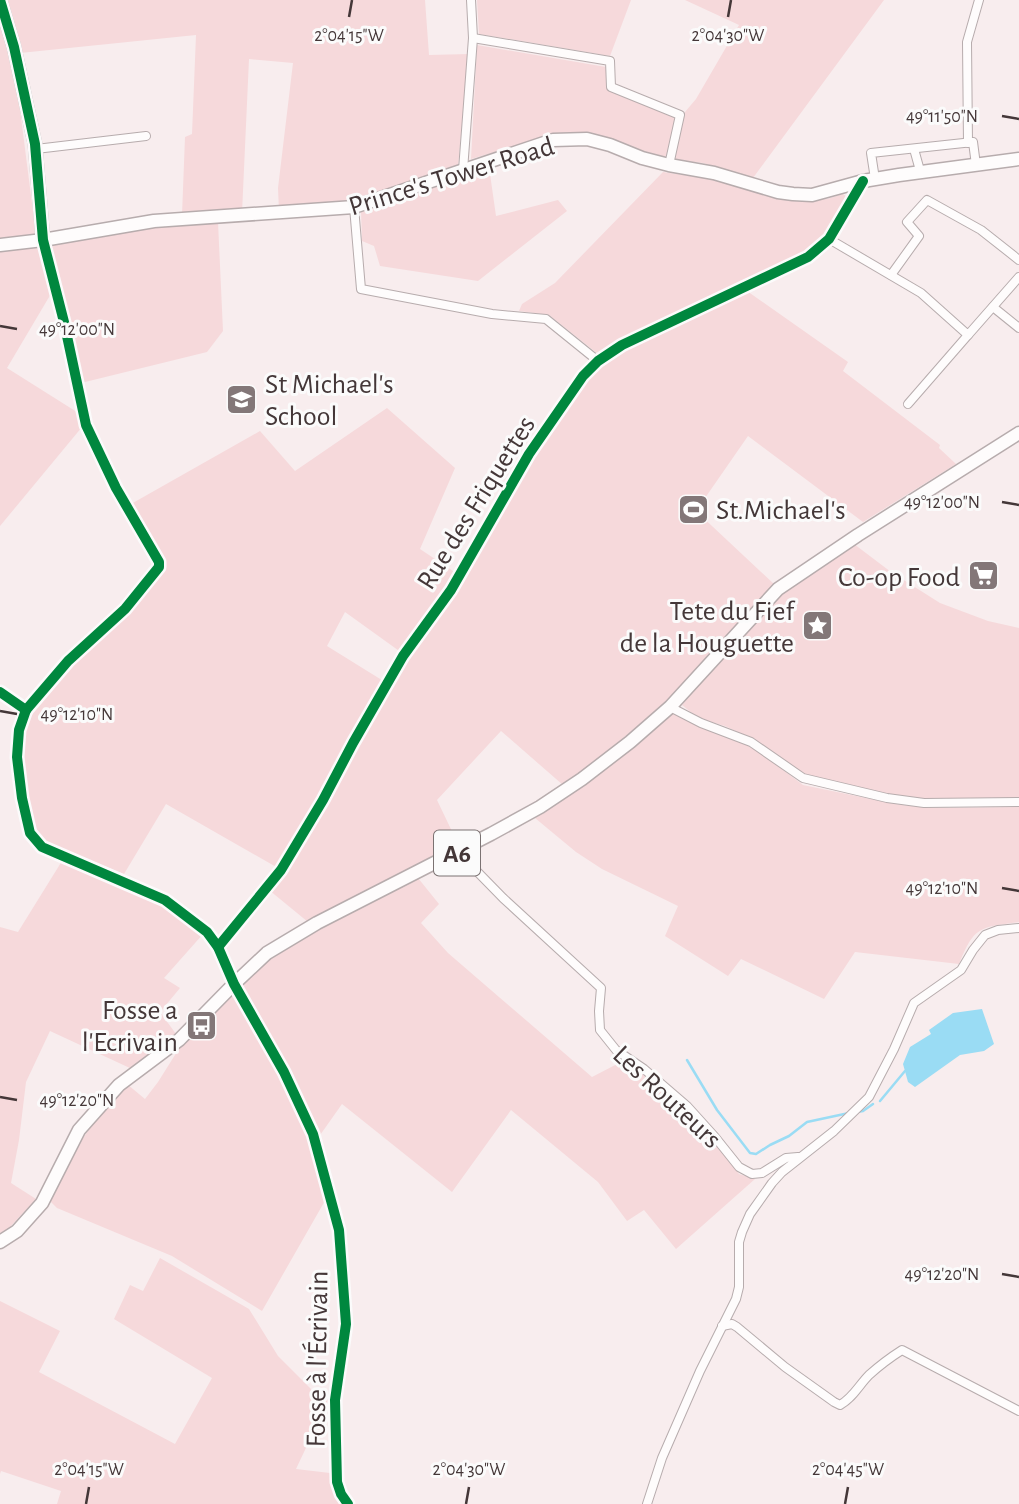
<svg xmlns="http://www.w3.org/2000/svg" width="1019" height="1504" viewBox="0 0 1019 1504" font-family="'Alegreya Sans',sans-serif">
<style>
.green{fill:#f6d9db}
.water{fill:#9adcf4}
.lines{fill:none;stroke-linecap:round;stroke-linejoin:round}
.stream{stroke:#9adcf4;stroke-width:2.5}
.street-casing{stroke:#b7acad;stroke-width:10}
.secondary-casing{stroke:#b7acad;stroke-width:15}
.primary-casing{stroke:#b7acad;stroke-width:15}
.street{stroke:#fefcfc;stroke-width:8}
.secondary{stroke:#fefcfc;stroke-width:12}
.primary{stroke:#fefcfc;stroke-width:12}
.cycleway-casing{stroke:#fbfbfb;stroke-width:15}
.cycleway{stroke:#00873e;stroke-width:10}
.ticks{fill:none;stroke:#443738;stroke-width:2.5}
.labels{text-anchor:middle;stroke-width:6;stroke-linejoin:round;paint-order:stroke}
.shield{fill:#fbfbfb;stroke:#7b7272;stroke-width:2}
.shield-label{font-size:26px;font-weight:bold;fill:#443738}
.street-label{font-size:28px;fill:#443738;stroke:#fbfbfb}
.poi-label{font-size:28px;fill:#443738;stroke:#fbfbfb;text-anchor:end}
.ticks-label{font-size:18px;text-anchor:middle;fill:#443738;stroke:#fbfbfb;stroke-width:6;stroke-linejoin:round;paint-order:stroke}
</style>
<rect width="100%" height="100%" fill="#f8edee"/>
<g class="green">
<polygon points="4,0 425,0 429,55 469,54 458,166 351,202 279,211 278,188 293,63 249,59 242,213 182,215 185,137 192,134 196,35 20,53"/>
<polygon points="477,0 631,0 610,56 479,34"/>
<polygon points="685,0 884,0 753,178 703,163 676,160 674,156 675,146 685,112 696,99 739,25"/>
<polygon points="0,19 15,70 36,235 0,238"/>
<polygon points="477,45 606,67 609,91 677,117 669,154 662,158 587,134 560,133 471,159"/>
<polygon points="489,167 496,216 558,200 567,211 478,281 380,266 374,246 362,241 361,211"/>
<polygon points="663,172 725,181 800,200 827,199 843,194 847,197 822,239 806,253 598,354 549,315 519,311 522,304 555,283"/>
<polygon points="218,222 223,331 207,352 81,383 47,244 154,225"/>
<polygon points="39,247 52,292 7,368 80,414 82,427 0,526 0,251"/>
<polygon points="747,291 848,362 843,371 940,445 939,448 956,464 863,522 748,436 696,511 775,585 666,703 578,775 563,785 501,731 437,800 459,846 308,922 269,890 394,677 417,642 454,595 531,454 595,366 610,357"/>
<polygon points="387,408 455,468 420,549 456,573 402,653 345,612 327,646 385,682 304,827 278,868 166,804 124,874 38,839 31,819 21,767 24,731 30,714 70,665 111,630 161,571 165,562 131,504 260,431 295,471"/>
<polygon points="854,544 891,572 940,603 988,621 1019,628 1019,798 923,799 889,795 808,776 752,739 725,726 698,718 682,705 776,596"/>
<path d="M675,714L737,740L758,751L803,785L895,804L928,808L1019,807V922C980,927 974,926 959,964L855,952L824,999L741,959L728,976L665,936L678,906L602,869L576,852L535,818L596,773L667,715Z"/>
<polygon points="62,861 161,902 203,934 164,978 180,988 160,1012 176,1034 132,1069 50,1031 26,1082 19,1140 11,1183 36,1199 8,1229 0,1233 0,927 18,932"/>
<polygon points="418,878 439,904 421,923 448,953 592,1077 621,1062 635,1066 684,1109 716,1144 739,1174 755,1179 676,1249 644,1210 627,1221 598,1182 511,1110 452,1192 342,1104 318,1138 272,1040 238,986 275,953 284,948 378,897"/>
<polygon points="230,997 237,997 275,1060 309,1135 326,1199 262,1311 172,1256 57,1208 50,1201 74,1151 104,1108 127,1084 145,1099 158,1082 180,1047"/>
<path d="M160,1258L249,1309L278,1356L316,1394L329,1399L296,1469L330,1473C332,1485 333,1495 341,1504H57L61,1491L1,1471L0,1474V1301L60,1331L39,1372L175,1444L212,1378L114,1319L130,1285L143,1291Z"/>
</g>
<polygon class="water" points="982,1009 994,1044 984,1051 960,1055 915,1087 908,1082 903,1064 910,1047 931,1034 929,1030 953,1013"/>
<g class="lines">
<g class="stream">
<polyline points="687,1060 717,1110 750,1153 756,1154 770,1145 789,1136 807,1122 849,1113"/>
<polyline points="880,1101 905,1071"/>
<polyline points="857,1112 863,1111 873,1104"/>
</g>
<defs>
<g id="street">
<polyline points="473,38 610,61 611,87 680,115 669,165"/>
<polyline points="968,143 967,42 979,0"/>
<polyline points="36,149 146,136"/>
<polyline points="914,149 919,167"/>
<polyline points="463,170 473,38 471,0"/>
<polyline points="875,179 871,153 973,142 976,165"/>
<polyline points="354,207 361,289 492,314 546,319 598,361"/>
<polyline points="829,239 921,293 968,335 1019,277"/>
<polyline points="891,275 919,236 907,222 927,200 981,230 1019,260"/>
<polyline points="993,307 1019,328"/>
<polyline points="908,404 968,335"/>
<polyline points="0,692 26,710 19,730 17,757 22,798 30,833 42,847 165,900 207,932 218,947 234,984 284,1072 313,1134 339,1230 346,1324 335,1400 337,1482 341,1494 348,1504"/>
<polyline points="670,707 701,723 751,742 803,778 887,798 924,803 1019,802"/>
<polyline points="26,710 68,661 125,609 159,567 159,562 116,488 86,425 64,322 43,240"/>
<polyline points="458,852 503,898 601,988 599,1011 600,1030 616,1050 644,1069 687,1106 715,1137 739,1167 752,1174 762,1173 786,1158 798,1157"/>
<polyline points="218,947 281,870 323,800 353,743 403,656 451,590 529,454 583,376 598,361 622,345 808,257 829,239 863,181"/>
<path d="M722,1326L732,1324L737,1327L785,1367L834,1402L840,1405C853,1398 859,1385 869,1375C879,1366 891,1357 902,1350L1019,1411"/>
<polyline points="647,1504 662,1458 700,1371 736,1299 739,1287 739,1242 742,1232 750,1214 772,1183 782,1172 834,1131 869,1097 894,1049 914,1003 961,970 973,950 985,935 998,930 1019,928"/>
</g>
<g id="secondary">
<polyline points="0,0 14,47 35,144 43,240"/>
<polyline points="0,245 43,240 154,221 354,207 553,140 587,139 610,145 642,158 669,165 714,173 778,192 793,194 812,195 863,181 899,175 1019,159"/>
</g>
<polyline id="primary" points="0,1242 17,1231 42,1203 79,1130 119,1085 179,1040 234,984 267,953 317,923 491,834 540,807 582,779 630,742 670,707 778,589 858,535 1019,433"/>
</defs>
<use href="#street" class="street-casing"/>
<use href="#secondary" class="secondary-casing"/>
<use href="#primary" class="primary-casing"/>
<use href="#street" class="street"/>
<use href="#secondary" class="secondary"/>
<use href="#primary" class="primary"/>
<defs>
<g id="cycleway">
<polyline points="0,0 14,47 35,144 43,240 64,322 86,425 116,488 159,562 159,567 125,609 68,661 26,710"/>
<polyline points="0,692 26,710 19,730 17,757 22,798 30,833 42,847 165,900 207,932 218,947 234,984 284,1072 313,1134 339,1230 346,1324 335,1400 337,1482 341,1494 348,1504"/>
<polyline points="218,947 281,870 323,800 353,743 403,656 451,590 529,454 583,376 598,361 622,345 808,257 829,239 863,181"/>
</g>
</defs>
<use href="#cycleway" class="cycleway-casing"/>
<use href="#cycleway" class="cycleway"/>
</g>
<path class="ticks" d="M349,17L352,0M728,17L731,0M1002,116L1019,119M0,326L17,329M1002,502L1019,505M0,711L17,714M1002,888L1019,891M0,1097L17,1100M1002,1274L1019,1277M86,1504L89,1487M466,1504L469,1487M845,1504L848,1487"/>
<defs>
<symbol id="school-square" viewBox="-11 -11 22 22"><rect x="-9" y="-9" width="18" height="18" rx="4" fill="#837778" stroke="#fbfbfb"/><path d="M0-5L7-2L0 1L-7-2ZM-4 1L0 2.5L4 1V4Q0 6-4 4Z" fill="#fff"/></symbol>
<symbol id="stadium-square" viewBox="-11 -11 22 22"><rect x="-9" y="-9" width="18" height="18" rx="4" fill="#837778" stroke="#fbfbfb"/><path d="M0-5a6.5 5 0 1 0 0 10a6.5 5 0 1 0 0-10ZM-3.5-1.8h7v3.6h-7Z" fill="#fff"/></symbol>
<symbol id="supermarket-square" viewBox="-11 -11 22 22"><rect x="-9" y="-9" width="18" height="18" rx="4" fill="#837778" stroke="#fbfbfb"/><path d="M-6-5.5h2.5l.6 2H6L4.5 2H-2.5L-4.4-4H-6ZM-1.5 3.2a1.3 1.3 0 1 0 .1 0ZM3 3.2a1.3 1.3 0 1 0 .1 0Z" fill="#fff"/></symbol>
<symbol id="sight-square" viewBox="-11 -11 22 22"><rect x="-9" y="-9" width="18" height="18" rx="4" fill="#837778" stroke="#fbfbfb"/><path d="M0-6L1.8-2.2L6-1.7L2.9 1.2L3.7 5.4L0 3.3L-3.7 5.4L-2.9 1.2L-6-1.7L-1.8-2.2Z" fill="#fff"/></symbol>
<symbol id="bus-square" viewBox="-11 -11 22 22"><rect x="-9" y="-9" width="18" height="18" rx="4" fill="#837778" stroke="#fbfbfb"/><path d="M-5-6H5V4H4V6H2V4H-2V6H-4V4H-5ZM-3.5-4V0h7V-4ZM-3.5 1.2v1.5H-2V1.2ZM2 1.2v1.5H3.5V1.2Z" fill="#fff"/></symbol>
</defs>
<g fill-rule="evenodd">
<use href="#school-square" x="224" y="382" width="35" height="35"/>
<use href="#stadium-square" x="676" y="492" width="35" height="35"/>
<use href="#supermarket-square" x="966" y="558" width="35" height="35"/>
<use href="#sight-square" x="800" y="608" width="35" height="35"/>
<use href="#bus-square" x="184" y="1008" width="35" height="35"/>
</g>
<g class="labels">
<rect class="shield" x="434" y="830.5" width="46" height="45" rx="5"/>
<g class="shield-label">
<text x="457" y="862">A6</text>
</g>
<g class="street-label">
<text transform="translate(451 175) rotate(-17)" y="10">Prince's Tower Road</text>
<text transform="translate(475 502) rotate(-58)" y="10">Rue des Friquettes</text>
<text transform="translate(668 1096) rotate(43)" y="10">Les Routeurs</text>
<text transform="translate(316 1359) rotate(-89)" y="10">Fosse à l'Écrivain</text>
</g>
<g class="poi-label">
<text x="265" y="393" text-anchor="start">St Michael's<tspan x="265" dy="32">School</tspan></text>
<text x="716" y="519" text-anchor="start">St.Michael's</text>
<text x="960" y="586">Co-op Food</text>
<text x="794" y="620">Tete du Fief<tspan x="794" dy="32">de la Houguette</tspan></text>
<text x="178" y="1019">Fosse a<tspan x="178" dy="32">l'Ecrivain</tspan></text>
</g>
</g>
<g class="ticks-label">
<text x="349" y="41">2°04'15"W</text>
<text x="728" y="41">2°04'30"W</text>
<text x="942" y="122">49°11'50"N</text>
<text x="77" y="335">49°12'00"N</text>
<text x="942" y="508">49°12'00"N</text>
<text x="77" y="720">49°12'10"N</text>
<text x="942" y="894">49°12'10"N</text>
<text x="77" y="1106">49°12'20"N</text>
<text x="942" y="1280">49°12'20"N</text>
<text x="89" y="1475">2°04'15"W</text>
<text x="469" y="1475">2°04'30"W</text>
<text x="848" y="1475">2°04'45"W</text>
</g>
</svg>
